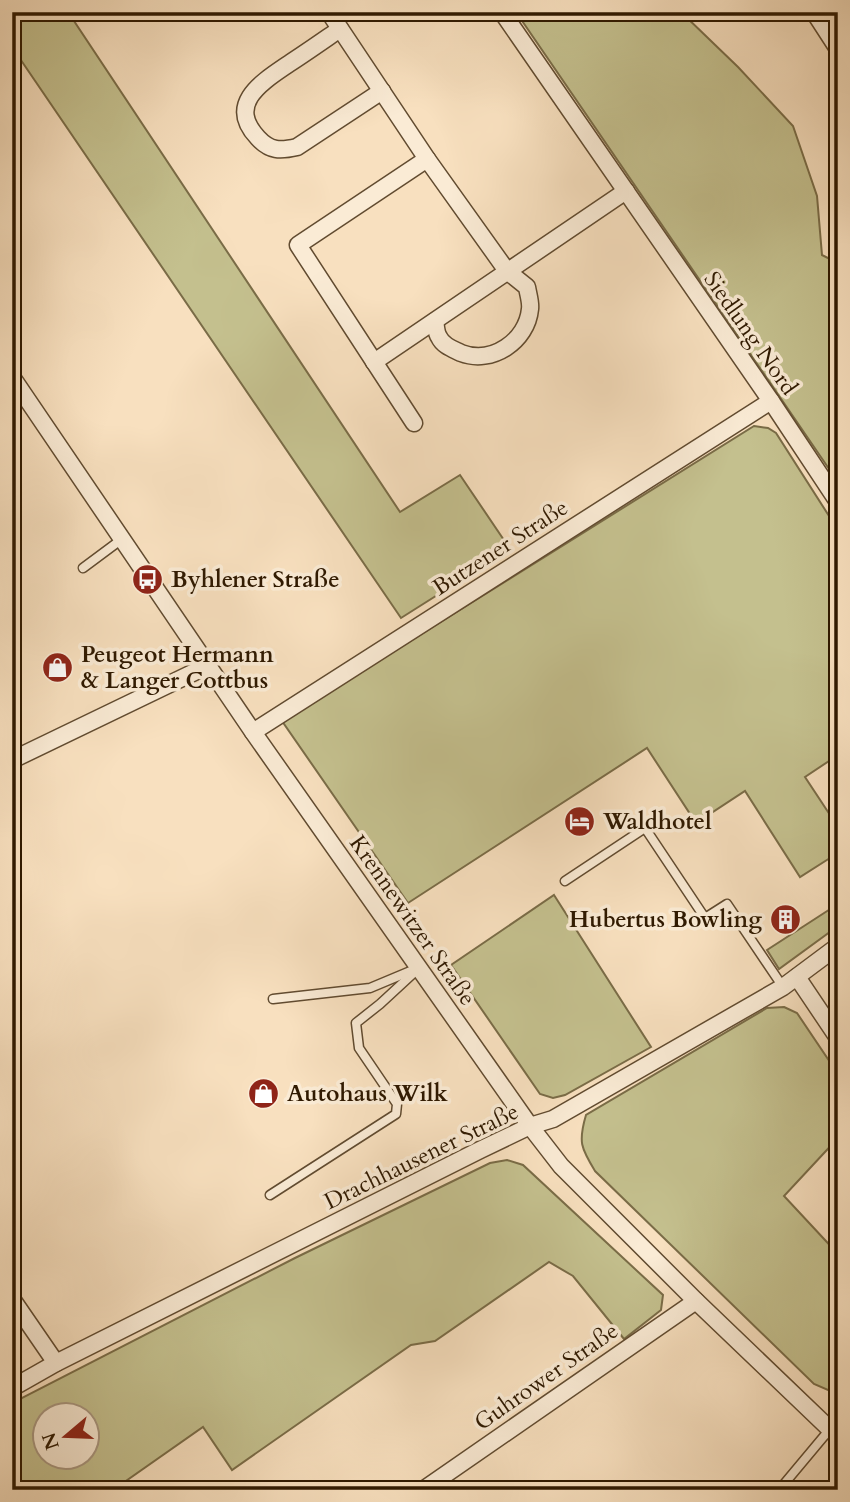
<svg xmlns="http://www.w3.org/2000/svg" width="850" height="1502" viewBox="0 0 850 1502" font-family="Cardo,serif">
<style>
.green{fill:#c4c08e;stroke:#7a6c47;stroke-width:2;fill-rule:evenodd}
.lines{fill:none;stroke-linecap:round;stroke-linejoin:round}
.service-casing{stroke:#614b30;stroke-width:11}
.minor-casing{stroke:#614b30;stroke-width:19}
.service{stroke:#faebd5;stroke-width:8}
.minor{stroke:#faebd5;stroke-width:16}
.labels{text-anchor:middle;stroke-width:7;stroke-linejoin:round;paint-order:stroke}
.street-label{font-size:23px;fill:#2f1900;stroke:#faebd5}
.poi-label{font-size:23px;font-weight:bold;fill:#2f1900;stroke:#faebd5;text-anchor:start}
</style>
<rect width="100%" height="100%" fill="#f8e0bf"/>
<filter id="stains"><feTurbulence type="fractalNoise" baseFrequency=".00286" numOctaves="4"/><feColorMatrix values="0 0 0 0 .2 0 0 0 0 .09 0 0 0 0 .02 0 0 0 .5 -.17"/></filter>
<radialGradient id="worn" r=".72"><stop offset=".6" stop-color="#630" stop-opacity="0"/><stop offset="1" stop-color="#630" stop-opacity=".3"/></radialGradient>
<g class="green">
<polygon points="12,12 68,12 400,512 460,475 510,549 401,618 12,47"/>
<polygon points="516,12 681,12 738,67 793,126 817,196 822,255 838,263 838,482"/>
<polygon points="754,426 768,428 776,433 838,530 838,755 805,777 838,827 838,869 830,858 800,877 745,791 696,823 647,748 408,903 282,721"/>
<polygon points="554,895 651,1047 565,1095 553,1098 540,1094 451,965"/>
<polygon points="838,904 838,926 779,969 767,950"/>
<path d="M784,1007L797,1013L838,1074V1138L784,1196L838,1254V1389L828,1390L814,1384L595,1171C581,1148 578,1142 586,1115L767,1008Z"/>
<path d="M507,1160L523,1165L663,1295L661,1310L624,1339L573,1276L549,1262L435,1341L411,1345L232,1470L203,1427L113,1490H12V1403L295,1258L490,1163ZM46,1414H88V1456H46Z"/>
</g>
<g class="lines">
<defs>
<g id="service">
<polyline points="83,568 122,539"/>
<polyline points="565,881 645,828 705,918 727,904 783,987"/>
<polyline points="273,999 370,988 413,970"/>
<polyline points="270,1195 396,1114 397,1104 359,1048 356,1023 380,1004 419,968"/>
<polyline points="779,1490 830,1429"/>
</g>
<g id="minor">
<path d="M329,12L427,159L507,271L527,287C528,294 531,302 530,309C527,341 492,365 461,353C453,349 443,346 439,337C436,333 436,326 435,321"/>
<polyline points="502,12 771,401 838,502"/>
<polyline points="814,12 838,49"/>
<path d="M340,29C324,40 307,52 290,63C264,81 225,103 258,138C270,151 280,151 297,147L382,91"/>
<polyline points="374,362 626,191"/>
<polyline points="12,377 253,732 530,1126 561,1166 696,1301 838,1437"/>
<polyline points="414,423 298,245 427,159"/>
<polyline points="253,732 771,401"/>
<polyline points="12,760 207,666"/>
<polyline points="797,977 838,1038"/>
<polyline points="12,1299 56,1363"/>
<polyline points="12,1388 56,1363 480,1150 530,1126 553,1119 783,987 838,946"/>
<polyline points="423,1490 696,1301"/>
</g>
</defs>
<use href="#service" class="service-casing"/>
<use href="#minor" class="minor-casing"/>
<use href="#service" class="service"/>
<use href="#minor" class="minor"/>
</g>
<defs>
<symbol id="bus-disc" viewBox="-11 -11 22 22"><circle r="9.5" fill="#8f2418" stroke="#faebd5"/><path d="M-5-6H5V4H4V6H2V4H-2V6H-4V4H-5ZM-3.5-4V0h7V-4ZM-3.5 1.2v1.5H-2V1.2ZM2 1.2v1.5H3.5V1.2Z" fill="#fff"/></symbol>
<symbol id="shop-disc" viewBox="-11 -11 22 22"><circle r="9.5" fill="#8f2418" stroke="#faebd5"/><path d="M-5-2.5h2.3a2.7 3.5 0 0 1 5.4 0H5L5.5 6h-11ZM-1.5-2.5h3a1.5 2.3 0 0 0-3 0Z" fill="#fff"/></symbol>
<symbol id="hotel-disc" viewBox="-11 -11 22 22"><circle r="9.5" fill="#8f2418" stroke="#faebd5"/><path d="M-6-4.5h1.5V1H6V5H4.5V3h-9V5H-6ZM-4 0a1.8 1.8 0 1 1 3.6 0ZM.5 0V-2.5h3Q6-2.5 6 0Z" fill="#fff"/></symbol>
<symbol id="building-disc" viewBox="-11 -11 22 22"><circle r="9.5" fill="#8f2418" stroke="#faebd5"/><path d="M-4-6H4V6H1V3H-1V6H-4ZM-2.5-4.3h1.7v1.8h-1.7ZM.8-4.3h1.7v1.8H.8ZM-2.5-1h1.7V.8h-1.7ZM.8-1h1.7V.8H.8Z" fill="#fff"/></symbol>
</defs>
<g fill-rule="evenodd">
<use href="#bus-disc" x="130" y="562" width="35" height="35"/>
<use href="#shop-disc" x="40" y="650" width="35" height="35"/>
<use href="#hotel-disc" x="562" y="804" width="35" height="35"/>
<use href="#building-disc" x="768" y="902" width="35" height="35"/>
<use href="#shop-disc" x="246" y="1076" width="35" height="35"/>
</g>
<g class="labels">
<g class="street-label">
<text transform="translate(751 333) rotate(55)" y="8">Siedlung Nord</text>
<text transform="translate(500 547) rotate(-33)" y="8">Butzener Straße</text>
<text transform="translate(413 920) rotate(55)" y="8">Krennewitzer Straße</text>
<text transform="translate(421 1156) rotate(-26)" y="8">Drachhausener Straße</text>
<text transform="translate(546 1376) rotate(-35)" y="8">Guhrower Straße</text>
</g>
<g class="poi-label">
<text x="171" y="587">Byhlener Straße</text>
<text x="81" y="662">Peugeot Hermann<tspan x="81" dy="26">&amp; Langer Cottbus</tspan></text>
<text x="603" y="829">Waldhotel</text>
<text x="762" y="927" text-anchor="end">Hubertus Bowling</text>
<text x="287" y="1101">Autohaus Wilk</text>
</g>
</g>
<rect width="850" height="1502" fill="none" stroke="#f8e0bf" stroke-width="42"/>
<rect x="14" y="14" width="822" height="1474" fill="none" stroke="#2f1900" stroke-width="3.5"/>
<rect x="21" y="21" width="808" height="1460" fill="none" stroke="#2f1900" stroke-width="2"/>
<g transform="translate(66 1436) rotate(251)"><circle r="33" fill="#faebd5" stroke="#a99780" stroke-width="2"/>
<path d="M0-5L12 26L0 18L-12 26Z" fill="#8f2418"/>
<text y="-10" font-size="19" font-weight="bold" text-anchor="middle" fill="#2f1900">N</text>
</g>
<rect width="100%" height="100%" filter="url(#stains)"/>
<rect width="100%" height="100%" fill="url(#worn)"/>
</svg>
